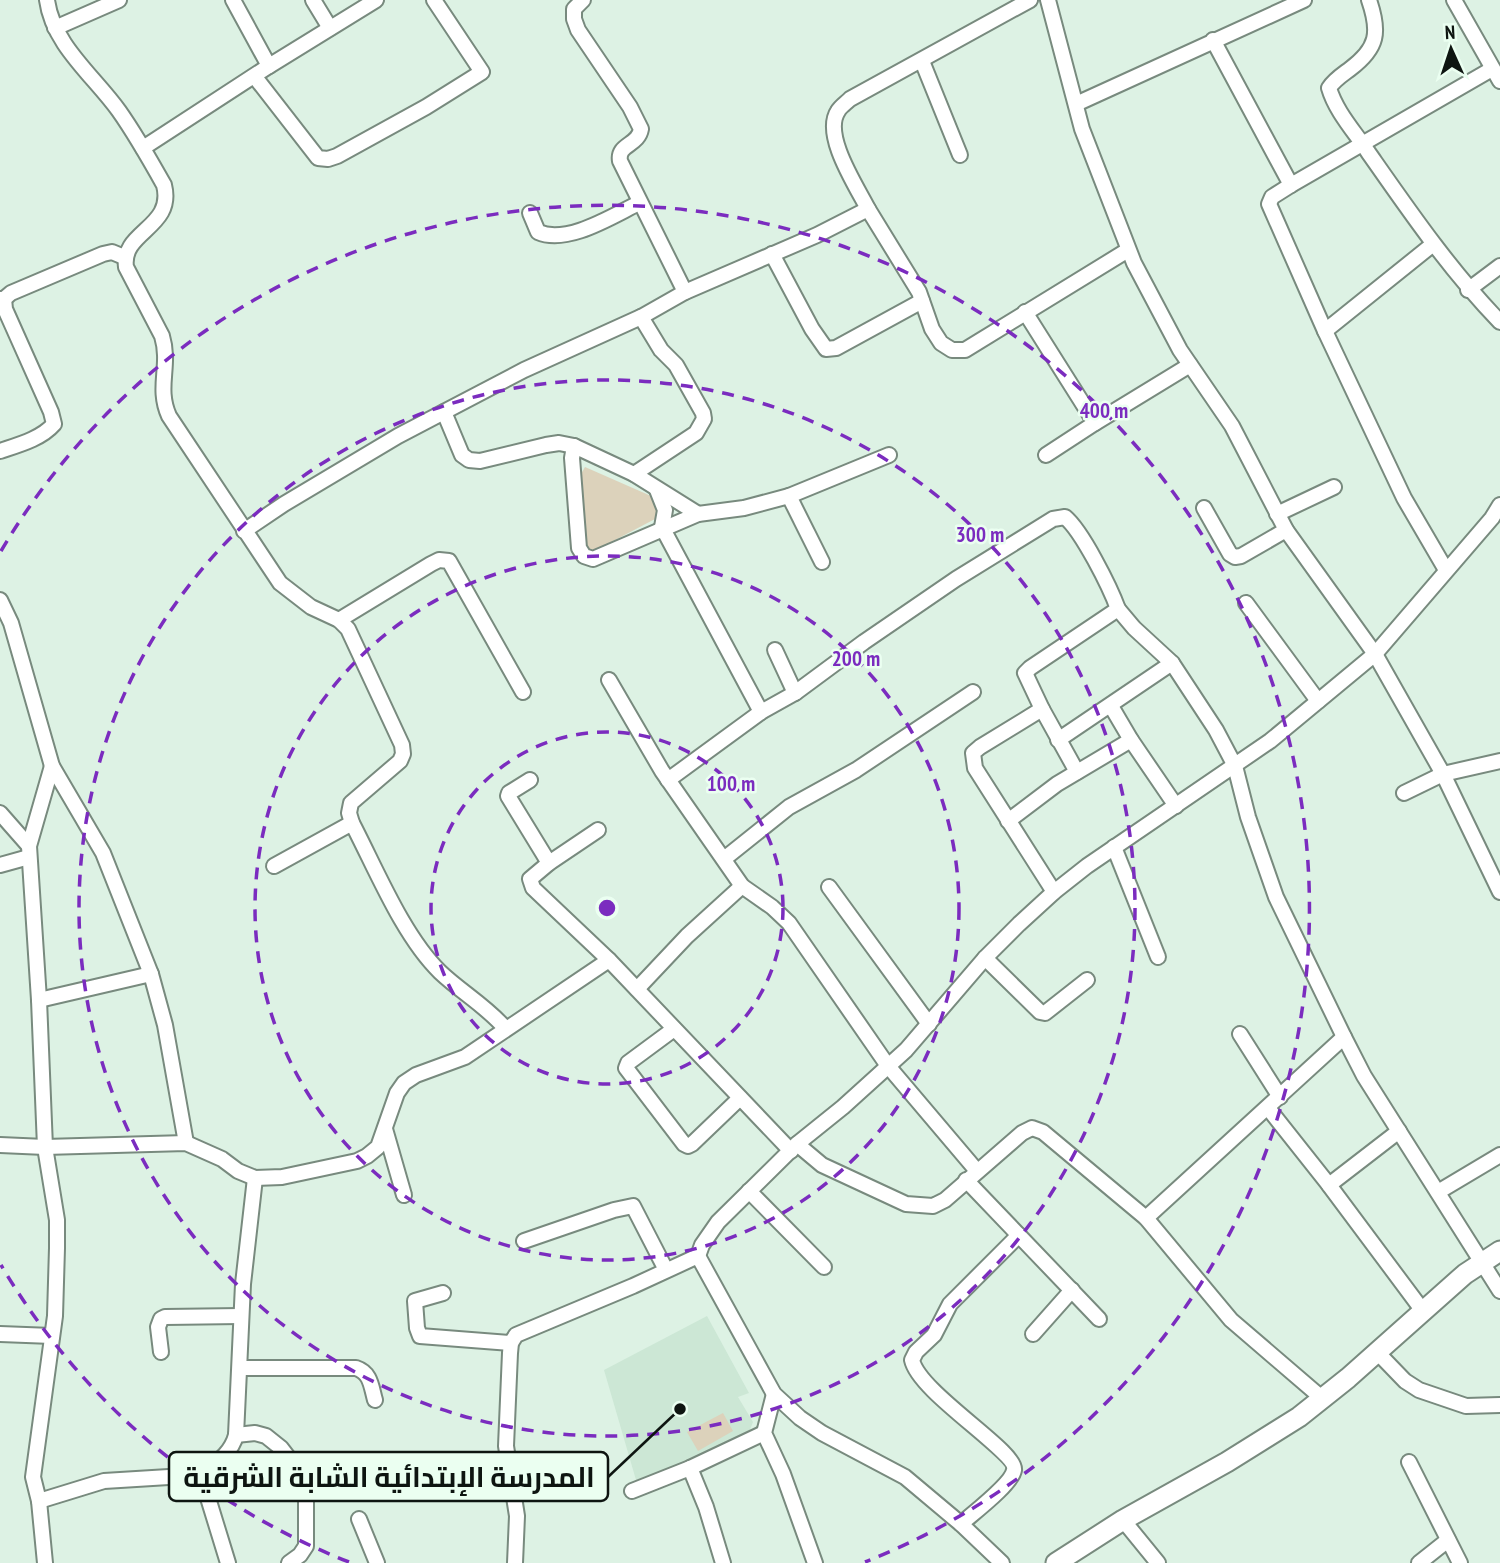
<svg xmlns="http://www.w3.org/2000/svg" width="1500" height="1563" viewBox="0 0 1500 1563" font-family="'PT Sans Narrow',Cairo,sans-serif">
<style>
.built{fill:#cce7d5}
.green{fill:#dcd2bb}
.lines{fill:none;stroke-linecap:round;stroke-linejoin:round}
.street-casing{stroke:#788a7e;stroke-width:18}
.secondary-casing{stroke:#788a7e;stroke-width:23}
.street{stroke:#fff;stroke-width:14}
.secondary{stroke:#fff;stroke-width:19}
.ring{fill:none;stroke:#7b2cbf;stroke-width:3.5;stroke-dasharray:12 9}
.centre{fill:#7b2cbf;stroke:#ebfff1;stroke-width:3.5}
.ring-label{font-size:21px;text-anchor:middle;font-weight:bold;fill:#7b2cbf;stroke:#ebfff1;stroke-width:5;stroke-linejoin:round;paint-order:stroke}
.leader{fill:none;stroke:#0e1511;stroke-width:2.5}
.callout-dot{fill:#0e1511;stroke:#ebfff1;stroke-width:2.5}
.callout{fill:#ebfff1;stroke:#0e1511;stroke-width:2.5}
.callout-label{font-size:28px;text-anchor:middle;font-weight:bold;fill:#0e1511}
</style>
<rect width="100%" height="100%" fill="#ddf2e4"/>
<polygon class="built" points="707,1316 749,1393 738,1397 753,1422 746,1440 636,1480 604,1370"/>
<g class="green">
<polygon points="585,467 651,496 654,499 657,515 655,519 596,550 587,549 584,545 581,474"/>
<polygon points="723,1413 733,1431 698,1451 687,1432"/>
</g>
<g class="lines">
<defs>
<g id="street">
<path d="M47,0C53,45 94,76 119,111C136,135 150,160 164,185C175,228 121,231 126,267L162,336C171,366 156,387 169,416L280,583L311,607L339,620L348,629L402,745L403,754L400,761L351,803L349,813L352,823C376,869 403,936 440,972C461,992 486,1006 505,1028"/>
<polyline points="233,0 269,66"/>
<polyline points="313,0 330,28"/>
<path d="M583,0L574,9V19L578,30L630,107L641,129C638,146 617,144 620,161L685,292"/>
<polyline points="1048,0 1082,129 1134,263 1180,350 1232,426 1286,530 1375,654 1443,774 1500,892"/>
<path d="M1369,0C1380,32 1378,48 1350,69C1342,75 1334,80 1329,88C1336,112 1355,132 1368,152C1410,212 1449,269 1500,322"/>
<polyline points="1454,0 1500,81"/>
<polyline points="55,28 119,0"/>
<polyline points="1213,40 1291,185"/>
<polyline points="922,61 960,155"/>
<polyline points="255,77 318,158 328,159 337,156 426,107 482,72 434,0"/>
<polyline points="1076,104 1304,0"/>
<polyline points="143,148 269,66 376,0"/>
<polyline points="868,209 919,292 932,329 941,343 952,350 965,350 978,342 1128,250"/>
<path d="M530,213L538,232C567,245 612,216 639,203"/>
<polyline points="772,254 812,329 826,349 836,348 922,301"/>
<polyline points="1468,290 1500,266"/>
<polyline points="0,299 4,299 11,293 103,254 112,252 124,257"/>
<polyline points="1025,312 1095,423 1046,455"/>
<polyline points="1325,331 1432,245"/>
<polyline points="444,412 462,455 469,460 480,461 546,445 559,443 574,446 634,474 698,514"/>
<polyline points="1095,423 1190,365"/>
<polyline points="574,446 572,458 579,548 584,556 593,559 698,514 744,508 789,496 889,455"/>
<path d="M0,451C18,445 41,439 54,424L51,412L5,309L4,299"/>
<polyline points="634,474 696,433 704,419 703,413 676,365 661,350 641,317"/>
<polyline points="657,490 665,510 662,527 761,712"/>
<polyline points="789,496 822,562"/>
<polyline points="1204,508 1230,554 1235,557 1241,556 1286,530"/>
<polyline points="1277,514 1334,487"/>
<path d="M244,531L284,504L398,436L524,370L641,317L685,292L817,235L868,209C857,187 822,135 838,111C840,107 846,103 850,99L1030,0"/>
<polyline points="1446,570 1404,498 1325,331 1269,204 1272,197 1291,185 1492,69"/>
<polyline points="0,600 11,623 52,766 103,853 151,974 165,1025 186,1143"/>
<polyline points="1246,603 1318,701"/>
<polyline points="1118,609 1134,628 1172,663 1216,730 1235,766 1248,817 1276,897 1344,1037 1364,1076 1500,1291"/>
<polyline points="339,620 431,564 439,560 449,561 523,692"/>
<polyline points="775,650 795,693"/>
<polyline points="609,680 662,771 742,886 772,907 789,923 888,1066 977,1171"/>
<polyline points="1111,706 1131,740"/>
<polyline points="1042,709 1077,772"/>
<polyline points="1058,740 1172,663"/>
<polyline points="530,780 509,793 508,796 549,863"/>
<path d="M668,780L761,712L795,693L864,642L956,579L1053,519L1065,517C1082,531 1110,587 1118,609L1030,668L1025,673L1042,709L980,747L973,753L975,768L1054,892"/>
<polyline points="1404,793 1443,774 1500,761"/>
<polyline points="0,813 29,846"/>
<polyline points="1008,821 1057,784 1131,740 1176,806"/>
<polyline points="598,830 549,863 530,879 533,888 609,960"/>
<polyline points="1114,847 1158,957"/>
<polyline points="724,859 789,807 856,770 973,692"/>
<polyline points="0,865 29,857"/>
<polyline points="274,866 352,823"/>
<polyline points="829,887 929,1024"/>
<polyline points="985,958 1040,1012 1045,1013 1087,980"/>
<polyline points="637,989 687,936 742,886"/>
<polyline points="39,1000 151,974"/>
<polyline points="674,1029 628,1063 626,1068 684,1144 688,1146 692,1144 740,1098"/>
<polyline points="1240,1034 1280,1097"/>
<polyline points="1268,1108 1329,1185 1423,1311"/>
<polyline points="385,1129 404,1195"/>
<polyline points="797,1144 822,1165 906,1204 933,1206 945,1200 1022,1133 1032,1128 1043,1132 1146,1218 1231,1320 1323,1399"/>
<polyline points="0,1145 45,1147 186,1143 222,1159 238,1171 255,1178 282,1177 357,1161 367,1156 378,1147 397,1093 404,1083 416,1075 465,1057 609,960 791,1151"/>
<polyline points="966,1180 1099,1319"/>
<polyline points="1329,1185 1399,1131"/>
<polyline points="749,1191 824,1267"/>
<polyline points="1438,1192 1500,1155"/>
<polyline points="1146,1218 1344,1037"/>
<polyline points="524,1241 614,1210 633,1206 666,1270"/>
<polyline points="698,1256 774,1394 800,1418 822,1433 905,1477 961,1524 1002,1563"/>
<polyline points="443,1293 415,1301 417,1328 420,1336 511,1343"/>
<polyline points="0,1334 52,1336"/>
<polyline points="1033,1334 1072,1290"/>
<polyline points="161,1352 158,1327 161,1319 165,1317 241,1316"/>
<polyline points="1377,1352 1405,1381 1419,1390 1466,1406 1500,1405"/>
<path d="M240,1368H356C371,1373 371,1386 375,1400"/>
<polyline points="774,1394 764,1433 783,1474 815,1563"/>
<polyline points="236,1435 255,1433 266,1436 281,1448 301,1474 306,1492 306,1546 300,1555 289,1563"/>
<polyline points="1409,1462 1460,1563"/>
<polyline points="690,1468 706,1507 723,1563"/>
<polyline points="632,1491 690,1468 764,1433"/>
<polyline points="39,1501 104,1481 201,1475"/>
<polyline points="359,1519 377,1563"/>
<polyline points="1123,1520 1158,1563"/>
<path d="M961,1524C972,1514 1012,1484 1014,1470C1018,1452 919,1393 912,1360L916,1352L934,1335L950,1304L1019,1235"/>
<polyline points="45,1563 39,1501 33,1477 55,1316 57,1248 57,1220 45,1147 39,1000 29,846 52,766"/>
<path d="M228,1563L201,1475C216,1463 231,1454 236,1435L243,1284L255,1178"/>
<polyline points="515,1563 517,1516 506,1446 510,1353 511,1343 516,1335 633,1286 698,1256 702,1245 718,1222 797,1144 843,1107 906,1050 985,958 1019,924 1054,892 1087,866 1270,741 1375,654 1492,518 1500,505"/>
<polyline points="1419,1563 1448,1540"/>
</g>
<polyline id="secondary" points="1056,1563 1123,1520 1227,1462 1299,1417 1348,1378 1465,1274 1500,1251"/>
</defs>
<use href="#street" class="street-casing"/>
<use href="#secondary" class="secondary-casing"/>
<use href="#street" class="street"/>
<use href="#secondary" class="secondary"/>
</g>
<g class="ring">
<circle cx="607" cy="908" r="176"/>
<circle cx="607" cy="908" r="352"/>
<circle cx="607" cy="908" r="528"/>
<path d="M349 1562A703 703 0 0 1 1 1265M1 551A703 703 0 1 1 865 1562"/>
</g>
<circle cx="607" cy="908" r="10" class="centre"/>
<g class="ring-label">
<text x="1104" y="418">400 m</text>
<text x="980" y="542">300 m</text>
<text x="856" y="666">200 m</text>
<text x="731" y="791">100 m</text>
</g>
<path class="leader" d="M680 1409L608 1477"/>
<circle class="callout-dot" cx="680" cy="1409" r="7"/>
<rect class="callout" x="169" y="1452" width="439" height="49" rx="7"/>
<g class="callout-label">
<text x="389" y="1487">المدرسة الإبتدائية الشابة الشرقية</text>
</g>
<g transform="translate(1451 49) rotate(357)" stroke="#ebfff1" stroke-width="5" paint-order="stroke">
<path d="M0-5L12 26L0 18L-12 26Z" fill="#0e1511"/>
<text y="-10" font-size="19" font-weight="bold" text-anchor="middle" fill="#0e1511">N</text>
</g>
</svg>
